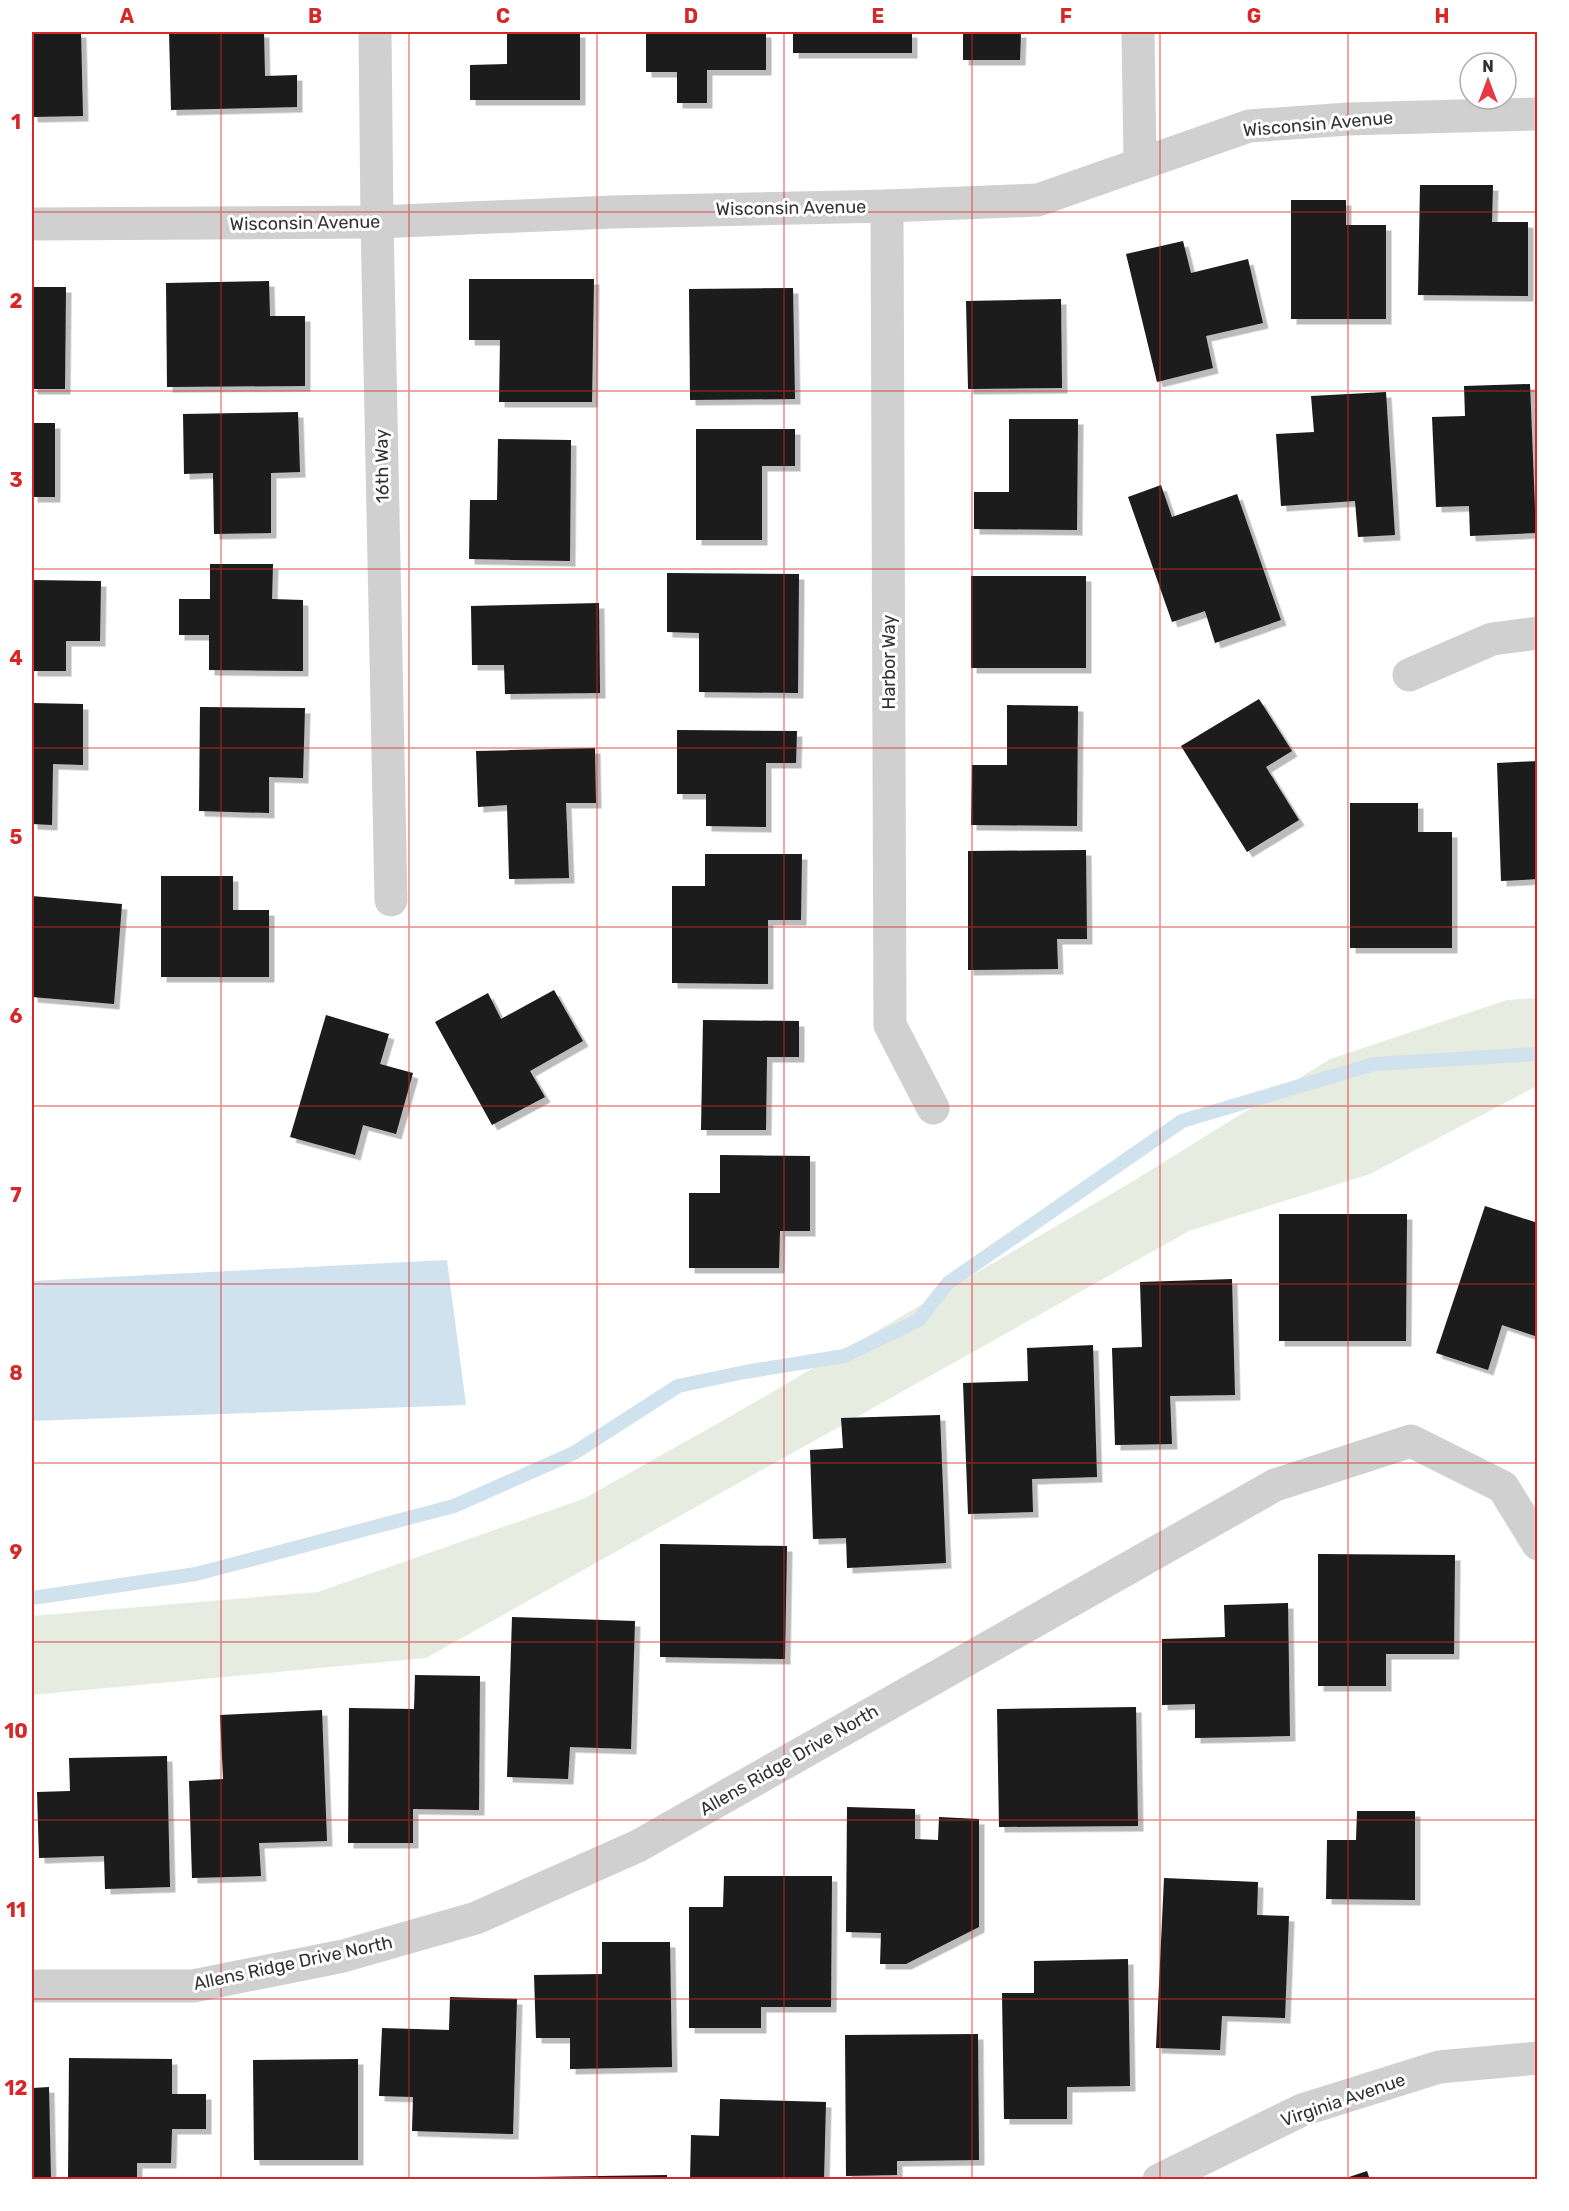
<svg xmlns="http://www.w3.org/2000/svg" width="1569" height="2211" viewBox="0 0 1569 2211" font-family="Rubik,sans-serif">
<style>
.green{fill:#e6ecdf}
.water{fill:#cfe2ee}
.lines{fill:none;stroke-linecap:round;stroke-linejoin:round}
.stream{stroke:#cfe2ee;stroke-width:14}
.building{fill:#1a1a1a;filter:url(#shadow)}
.minor{stroke:#d0d0d0;stroke-width:33}
.grid{fill:none;stroke:#d62828;stroke-width:1.5;stroke-opacity:0.55}
.labels{text-anchor:middle;stroke-width:6;stroke-linejoin:round;paint-order:stroke}
.street-label{font-size:18px;fill:#333;stroke:#fff}
.neatline{fill:none;stroke:#d62828;stroke-width:2}
.grid-label{font-size:20px;text-anchor:middle;font-weight:bold;fill:#d62828}
</style>
<defs>
<filter id="shadow"><feDropShadow dx="5.5" dy="5.5" stdDeviation="0" flood-color="#0004"/></filter>
</defs>
<rect width="100%" height="100%" fill="#fff"/>
<polygon class="green" points="1537,998 1537,1086 1370,1174 1189,1231 426,1658 32,1695 32,1616 318,1592 583,1499 731,1416 1130,1183 1330,1059 1507,1000"/>
<polygon class="water" points="447,1260 466,1405 32,1421 32,1281"/>
<g class="lines">
<polyline class="stream" points="32,1598 196,1574 454,1506 574,1453 678,1386 745,1372 844,1356 919,1320 948,1283 1182,1121 1374,1064 1538,1054"/>
</g>
<g class="building">
<polygon points="32,32 81,32 83,116 32,117"/>
<polygon points="169,32 264,32 265,76 297,75 297,107 171,110"/>
<polygon points="507,32 580,32 580,100 470,100 470,65 507,64"/>
<polygon points="646,32 766,32 766,70 707,70 707,103 677,103 677,72 646,72"/>
<rect x="793" y="32" width="119" height="21"/>
<polygon points="963,32 1021,32 1020,60 963,60"/>
<polygon points="1420,185 1493,185 1492,222 1528,222 1528,296 1418,295"/>
<polygon points="1291,200 1346,200 1346,225 1386,225 1386,319 1291,319"/>
<polygon points="1183,241 1191,273 1248,259 1263,323 1206,336 1213,368 1157,382 1126,254"/>
<polygon points="469,279 594,279 592,402 499,402 500,340 469,340"/>
<polygon points="269,281 270,316 305,316 305,386 167,387 166,283"/>
<polygon points="32,287 66,287 65,389 32,389"/>
<polygon points="793,288 795,399 690,400 689,289"/>
<polygon points="1061,299 1062,388 968,389 966,301"/>
<polygon points="1530,384 1536,533 1470,536 1469,506 1436,507 1432,417 1465,416 1464,386"/>
<polygon points="1386,392 1395,535 1358,537 1355,501 1281,506 1276,434 1314,432 1311,396"/>
<polygon points="298,412 300,472 271,473 271,533 214,534 213,473 184,474 183,414"/>
<polygon points="1009,419 1078,419 1077,530 974,529 974,492 1009,492"/>
<rect x="32" y="423" width="23" height="74"/>
<polygon points="696,429 795,429 795,466 762,466 762,540 696,540"/>
<polygon points="498,439 571,440 570,561 469,559 470,500 497,500"/>
<polygon points="1161,485 1172,517 1237,494 1281,620 1215,643 1205,611 1172,622 1128,497"/>
<polygon points="210,564 273,564 272,599 303,600 303,671 209,670 209,635 179,635 179,599 210,599"/>
<polygon points="667,573 799,574 798,693 699,692 699,633 667,632"/>
<rect x="971" y="576" width="115" height="92"/>
<polygon points="32,580 101,581 100,641 66,641 66,671 32,671"/>
<polygon points="599,603 600,693 505,694 504,665 472,665 471,606"/>
<polygon points="1259,699 1292,751 1266,767 1299,820 1247,852 1181,746"/>
<polygon points="32,703 83,704 83,765 53,764 52,825 32,824"/>
<polygon points="1007,705 1078,706 1077,826 971,825 972,765 1007,765"/>
<polygon points="200,707 305,708 303,778 269,777 269,813 199,811"/>
<polygon points="677,730 797,731 796,763 766,763 766,827 706,826 706,794 677,794"/>
<polygon points="595,748 596,803 566,803 569,878 509,879 507,805 478,807 476,751"/>
<polygon points="1538,761 1538,879 1501,881 1497,763"/>
<polygon points="1350,803 1418,803 1418,832 1452,832 1452,948 1350,948"/>
<polygon points="1086,850 1087,939 1057,939 1058,969 968,970 968,851"/>
<polygon points="705,854 802,854 801,920 768,920 768,984 672,983 672,886 705,886"/>
<polygon points="161,876 233,876 233,910 269,910 269,977 161,977"/>
<polygon points="32,896 122,904 114,1004 32,997"/>
<polygon points="554,990 583,1041 530,1071 545,1097 492,1125 435,1022 488,993 501,1019"/>
<polygon points="326,1015 389,1034 380,1064 413,1073 396,1134 363,1125 355,1155 290,1137"/>
<polygon points="703,1020 799,1021 799,1057 767,1057 766,1130 701,1130"/>
<polygon points="720,1155 810,1156 810,1231 780,1231 779,1268 689,1268 689,1193 720,1193"/>
<polygon points="1485,1206 1538,1223 1538,1337 1502,1325 1488,1370 1436,1353"/>
<polygon points="1279,1214 1407,1214 1406,1341 1279,1341"/>
<polygon points="1232,1279 1235,1395 1170,1396 1172,1444 1115,1445 1112,1348 1142,1347 1140,1282"/>
<polygon points="1093,1345 1097,1477 1032,1479 1033,1512 968,1514 963,1383 1028,1381 1027,1348"/>
<polygon points="940,1415 946,1563 847,1568 846,1538 813,1539 810,1450 843,1448 841,1418"/>
<polygon points="660,1544 787,1546 785,1659 660,1657"/>
<polygon points="1318,1554 1455,1555 1454,1654 1386,1654 1386,1686 1318,1686"/>
<polygon points="1288,1603 1290,1736 1195,1738 1195,1704 1162,1705 1162,1639 1225,1637 1224,1605"/>
<polygon points="512,1617 635,1621 631,1749 570,1747 568,1779 507,1777"/>
<polygon points="415,1675 480,1676 479,1810 413,1809 413,1843 348,1843 349,1708 414,1709"/>
<polygon points="1136,1707 1138,1826 999,1827 997,1709"/>
<polygon points="322,1710 327,1841 259,1843 261,1876 192,1878 189,1781 223,1779 220,1715"/>
<polygon points="167,1756 170,1887 105,1889 104,1856 39,1858 37,1792 70,1791 69,1758"/>
<polygon points="847,1807 915,1809 915,1839 938,1840 939,1817 979,1819 979,1927 906,1964 880,1964 881,1933 846,1932"/>
<polygon points="1357,1811 1415,1811 1415,1900 1326,1899 1327,1840 1356,1840"/>
<polygon points="724,1876 832,1876 831,2007 761,2007 761,2028 689,2028 689,1907 723,1907"/>
<polygon points="1164,1878 1258,1882 1257,1915 1289,1916 1285,2018 1222,2016 1220,2050 1156,2048"/>
<polygon points="602,1942 670,1942 672,2067 570,2069 570,2038 536,2038 534,1975 602,1974"/>
<polygon points="1128,1959 1130,2086 1067,2087 1067,2119 1004,2119 1002,1993 1034,1993 1034,1961"/>
<polygon points="450,1997 517,1999 513,2134 412,2131 413,2097 379,2096 382,2028 449,2030"/>
<polygon points="978,2034 979,2160 897,2161 897,2175 846,2176 845,2035"/>
<polygon points="69,2058 172,2059 172,2094 206,2094 206,2129 172,2129 171,2163 137,2163 137,2180 68,2180"/>
<polygon points="358,2059 358,2160 254,2160 253,2060"/>
<polygon points="49,2087 51,2180 32,2180 32,2088"/>
<polygon points="720,2099 826,2102 824,2180 690,2180 691,2135 719,2136"/>
<polygon points="1367,2171 1370,2180 1343,2180 1343,2179"/>
<polygon points="667,2175 667,2180 533,2180 533,2177"/>
</g>
<g class="lines">
<g class="minor">
<polyline points="375,32 377,222 391,900"/>
<polyline points="1138,32 1140,162"/>
<polyline points="887,206 890,1025 933,1108"/>
<polyline points="32,224 377,222 612,212 887,206 1038,200 1249,126 1348,119 1538,114"/>
<polyline points="1409,675 1492,639 1538,633"/>
<polyline points="32,1986 193,1986 343,1956 476,1918 638,1846 1275,1485 1411,1441 1503,1487 1538,1544"/>
<polyline points="1159,2180 1302,2110 1439,2067 1538,2058"/>
</g>
</g>
<path class="grid" d="M221,32V2180M409,32V2180M597,32V2180M784,32V2180M972,32V2180M1160,32V2180M1348,32V2180M32,212H1538M32,391H1538M32,569H1538M32,748H1538M32,927H1538M32,1106H1538M32,1284H1538M32,1463H1538M32,1642H1538M32,1820H1538M32,1999H1538"/>
<g class="labels">
<g class="street-label">
<text transform="translate(1318 124) rotate(-5)" y="6">Wisconsin Avenue</text>
<text transform="translate(791 208) rotate(-1)" y="6">Wisconsin Avenue</text>
<text transform="translate(305 223) rotate(-1)" y="6">Wisconsin Avenue</text>
<text transform="translate(382 466) rotate(-91)" y="6">16th Way</text>
<text transform="translate(889 662) rotate(-90)" y="6">Harbor Way</text>
<text transform="translate(789 1760) rotate(-30)" y="6">Allens Ridge Drive North</text>
<text transform="translate(293 1963) rotate(-12)" y="6">Allens Ridge Drive North</text>
<text transform="translate(1343 2100) rotate(-19)" y="6">Virginia Avenue</text>
</g>
</g>
<rect width="1569" height="2211" fill="none" stroke="#ffffff" stroke-width="66"/>
<g transform="translate(1488 81)"><circle r="28" fill="#ffffff" stroke="#adadad" stroke-width="1.5"/>
<path d="M0-4.5L10 22L0 15L-10 22Z" fill="#e63946"/>
<text y="-9" font-size="16" font-weight="bold" text-anchor="middle" fill="#333333">N</text>
</g>
<rect x="33" y="33" width="1503" height="2145" class="neatline"/>
<g class="grid-label">
<text x="127" y="23">A</text>
<text x="315" y="23">B</text>
<text x="503" y="23">C</text>
<text x="691" y="23">D</text>
<text x="878" y="23">E</text>
<text x="1066" y="23">F</text>
<text x="1254" y="23">G</text>
<text x="1442" y="23">H</text>
<text x="16" y="129">1</text>
<text x="16" y="308">2</text>
<text x="16" y="487">3</text>
<text x="16" y="665">4</text>
<text x="16" y="844">5</text>
<text x="16" y="1023">6</text>
<text x="16" y="1202">7</text>
<text x="16" y="1380">8</text>
<text x="16" y="1559">9</text>
<text x="16" y="1738">10</text>
<text x="16" y="1917">11</text>
<text x="16" y="2095">12</text>
</g>
</svg>
